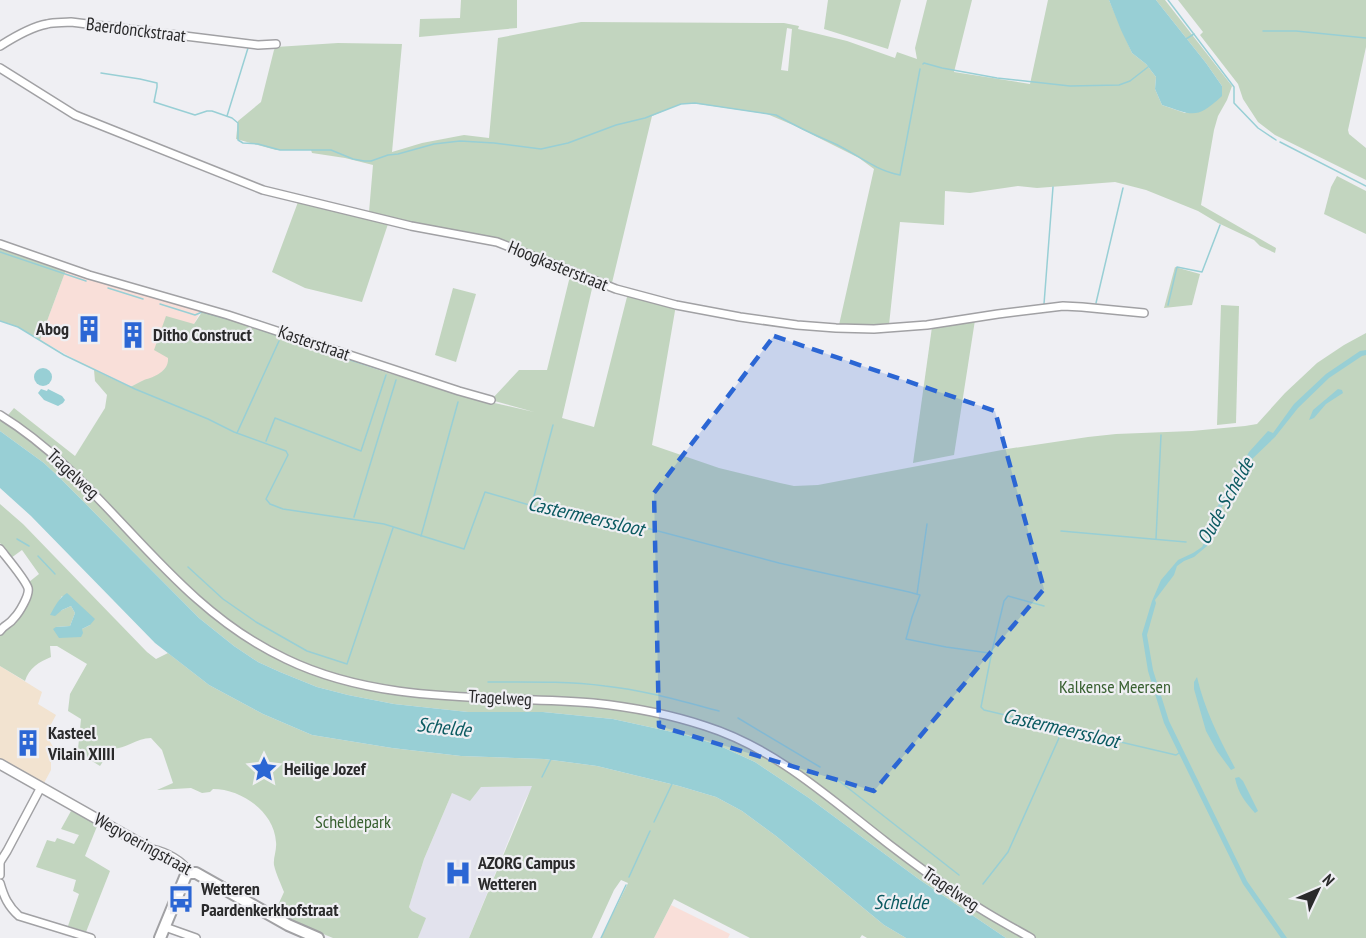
<svg xmlns="http://www.w3.org/2000/svg" width="1366" height="938" viewBox="0 0 1366 938" font-family="'PT Sans Narrow',sans-serif">
<style>
.built{fill:#e2e2ed}
.industrial{fill:#f9dfd9}
.education{fill:#f2e3d0}
.green{fill:#c2d5bf;fill-rule:evenodd}
.water{fill:#98cfd5}
.lines{fill:none;stroke-linecap:round;stroke-linejoin:round}
.stream{stroke:#98cfd5;stroke-width:1.5}
.minor-casing{stroke:#a1a1a4;stroke-width:10}
.tertiary-casing{stroke:#a1a1a4;stroke-width:12}
.secondary-casing{stroke:#a1a1a4;stroke-width:14}
.minor{stroke:#fff;stroke-width:7}
.tertiary{stroke:#fff;stroke-width:9}
.secondary{stroke:#fff;stroke-width:10}
.marked{fill:#2b66d4;fill-opacity:0.2;stroke:#2b66d4;stroke-width:4.5;stroke-dasharray:12 8;stroke-linejoin:round}
.labels{text-anchor:middle;stroke-width:4.5;stroke-linejoin:round;paint-order:stroke}
.street-label{font-size:18px;fill:#2a2a2b;stroke:#efeff3}
.poi-label{font-size:18px;font-weight:bold;fill:#2a2a2b;stroke:#efeff3;text-anchor:start}
.park-label{font-size:18px;fill:#386030;stroke:#efeff3}
.water-label{font-size:20px;font-style:italic;fill:#0b5a61;stroke:#efeff3}
</style>
<rect width="100%" height="100%" fill="#efeff3"/>
<polygon class="built" points="533,786 524,802 469,938 418,938 425,918 412,911 409,907 424,859 452,793 481,787"/>
<g class="industrial">
<polygon points="67,267 202,308 194,324 168,358 169,362 167,366 158,376 151,379 142,381 130,387 94,370 40,340"/>
<polygon points="671,905 730,934 728,938 654,938"/>
</g>
<polygon class="education" points="0,666 42,692 38,704 56,715 48,730 47,736 53,747 51,753 51,770 44,783 0,759"/>
<g class="green">
<polygon points="461,0 517,0 517,28 419,37 420,19 460,18"/>
<polygon points="828,0 901,0 888,49 824,29"/>
<path d="M927,0H972L954,72L1030,84L1048,0H1109L1132,53L1146,64L1156,77L1155,89L1162,105L1185,113L1222,86L1206,63L1156,0H1165L1232,86L1227,100L1218,116L1214,130L1201,205L1276,248L1275,253L1260,246L1254,240L1218,223L1198,211L1146,190L1115,182L1037,188L1018,186L970,193L945,191L944,225L900,222L889,325H839L874,169L859,158L793,125L767,114L692,103L680,104L652,116L611,287L594,280L562,418L594,427L628,293L676,305L652,445L719,468L780,483L794,486L818,485L1007,449L1088,437L1116,434L1192,431L1245,426L1257,424L1285,393L1317,363L1344,345L1366,333V938H1006L920,880L809,798L755,762L718,745L686,735L613,719L543,712H468L394,704L348,695L317,687L280,672L258,662L234,646L199,618L61,479L44,463L0,431V420L3,421L14,408L75,456L105,408L107,395L95,381L94,370L130,387C135,385 139,382 144,380C155,377 169,371 168,358L154,350L166,316L194,324L202,312L232,320L334,355L388,373L423,382L459,395L534,412L491,400L519,370H547L571,272L509,247L389,221L362,302L305,288L272,272L298,202V199L299,202L354,215L369,212L373,165L345,158L312,153L311,150H276L236,139L238,121L261,102L274,50L276,47L338,43L402,44L392,152L422,143L464,135L489,138L498,38L581,22L784,23L799,26L798,29L847,41L895,58L897,52L917,59L915,48ZM787,28L792,29L788,71L781,70Z"/>
<polygon points="1178,0 1366,0 1366,47 1348,130 1349,134 1366,148 1366,180 1275,135 1258,122 1243,99 1238,84 1200,35 1203,32"/>
<polygon points="1337,176 1366,191 1366,234 1324,214 1331,187"/>
<polygon points="0,244 67,267 40,340 18,327 0,321"/>
<polygon points="1175,267 1200,274 1192,305 1164,308"/>
<polygon points="453,288 476,294 456,362 435,355"/>
<polygon points="1221,305 1239,306 1236,423 1217,425"/>
<polygon points="975,320 954,455 913,463 932,327"/>
<path d="M0,504L23,524L147,652L156,659L168,653L209,685L263,714L312,735L392,748L461,756L544,759L597,766L679,786L716,797L742,811L776,836L884,925L906,938H867L862,935L860,938H750L674,899L654,938H601L628,883L621,880L614,890L592,938H469L532,786L481,787L470,801L452,793L424,859L409,907L412,911L426,918L418,938H333L274,914L284,892C281,884 276,874 274,865C273,858 277,850 276,842C274,811 241,789 213,789L210,792L202,793L191,788L157,790L173,783L162,750L151,738C136,738 127,749 111,749L100,766L87,758L86,752L78,749L81,719L68,711L70,694L87,664L57,646H50L51,657C39,662 29,668 25,681L0,666V636L31,596L32,588L29,582L39,574L22,550L11,558L0,543ZM62,596L90,625L82,629L56,627L70,626L75,613L71,606L51,615Z"/>
<polygon points="71,811 98,824 85,856 110,871 86,932 68,926 79,894 73,891 76,880 36,867 47,840 55,842 57,838 74,844 79,835 61,829"/>
</g>
<g class="water">
<path d="M1109,0H1156L1206,63L1222,86V96C1196,120 1193,115 1162,105L1155,89L1156,77L1146,64L1132,53L1121,30Z"/>
<polygon points="1366,350 1366,355 1362,356 1329,378 1298,408 1275,437 1250,461 1217,515 1207,546 1194,557 1184,561 1177,566 1174,575 1155,600 1156,603 1147,635 1153,670 1169,721 1247,881 1287,938 1281,938 1243,884 1164,723 1148,671 1142,634 1152,601 1161,580 1178,560 1193,553 1202,547 1207,537 1208,532 1211,527 1217,507 1229,489 1249,452 1268,431 1273,433 1294,404 1326,374 1360,351"/>
<circle cx="43" cy="377" r="9"/>
<polygon points="41,389 47,391 48,389 62,396 65,400 63,403 58,406 44,400 38,393"/>
<polygon points="1338,389 1342,390 1343,393 1326,404 1314,418 1309,420 1313,410"/>
<polygon points="0,431 44,463 61,479 199,618 234,646 258,662 280,672 317,687 348,695 394,704 468,712 543,712 613,719 686,735 718,745 755,762 809,798 920,880 1006,938 906,938 884,925 776,836 742,811 716,797 679,786 597,766 544,759 461,756 392,748 312,735 263,714 209,685 155,643 31,516 0,488"/>
<path d="M67,593L95,619L90,625L82,629L83,633L81,637L59,638L53,629L56,627L70,626L75,613L71,606L62,610L55,616L50,615C55,606 59,598 67,593Z"/>
<path d="M1197,677C1205,711 1219,738 1235,768L1231,770L1217,751L1206,731L1194,689V682Z"/>
<path d="M1239,777L1243,781L1258,811L1255,813C1245,802 1238,793 1235,778Z"/>
</g>
<g class="lines">
<g class="stream">
<polyline points="1168,0 1234,87 1234,103 1258,128 1276,140"/>
<polyline points="1263,31 1296,31 1366,38"/>
<polyline points="1186,39 1194,34"/>
<polyline points="923,64 924,63 942,68 997,78 1070,86 1119,85 1130,81 1148,67"/>
<path d="M101,73L140,79L157,83V87L154,102L195,115L207,111H212L232,118L238,123V140L243,143L258,144L280,150H331L353,159L364,161H371L388,155L398,154L434,144L460,141L494,143L541,149L568,143L616,125L645,118L681,104L695,103L776,115C794,125 812,134 831,142C855,152 873,170 900,175L920,69"/>
<polyline points="227,116 248,48"/>
<polyline points="1280,142 1366,186"/>
<polyline points="0,252 86,281"/>
<polyline points="108,288 143,299"/>
<polyline points="1096,303 1123,188"/>
<polyline points="160,304 195,315 202,312 228,319"/>
<polyline points="1044,304 1053,187"/>
<polyline points="1168,305 1177,267 1202,272 1220,225"/>
<polyline points="256,320 281,329"/>
<polyline points="0,321 18,327 64,355 135,389 208,419 234,432 286,451 288,455 266,499 270,504 283,509 384,524 464,549 485,492 543,509 552,509 587,519 639,526 779,563 909,592 920,595 912,617 906,639 946,647 989,653 991,656 981,707 984,710 1176,755 1179,753"/>
<polyline points="253,327 334,355 389,372"/>
<polyline points="366,357 405,370"/>
<polyline points="450,392 459,395"/>
<polyline points="237,433 279,341"/>
<polyline points="266,441 275,418 361,451 386,375"/>
<polyline points="533,500 553,425"/>
<polyline points="354,517 396,380"/>
<polyline points="1061,531 1186,542"/>
<polyline points="421,536 458,402"/>
<polyline points="17,539 29,546"/>
<polyline points="1156,539 1161,435"/>
<polyline points="38,556 55,574"/>
<polyline points="188,567 223,599 256,622 307,651 347,664 393,528"/>
<polyline points="917,594 927,524"/>
<polyline points="991,655 1004,601 1008,596 1044,606"/>
<path d="M488,682C527,682 566,681 605,686C643,690 681,701 719,711"/>
<polyline points="738,718 820,767"/>
<polyline points="542,777 551,759"/>
<polyline points="834,777 959,875"/>
<polyline points="654,822 673,782"/>
<polyline points="629,877 650,831"/>
<polyline points="983,884 1008,852 1063,729"/>
<polyline points="601,938 626,885"/>
</g>
<defs>
<g id="minor">
<path d="M0,46C14,37 31,27 47,24C55,22 63,23 71,22L258,45L276,44"/>
<polyline points="0,68 75,115 263,190 411,226 497,242 616,289 676,305 740,317 797,325 836,328 874,329 927,325 998,314 1063,306 1082,307 1144,313"/>
<polyline points="0,244 89,275 228,315 459,391 491,400"/>
<path d="M0,415C78,463 129,539 197,599C224,623 254,644 286,659C381,705 491,695 593,703C631,707 669,714 705,726C775,748 829,798 886,842C911,861 937,881 964,898C985,913 1008,925 1031,938"/>
<path d="M0,549C7,558 25,579 28,588C30,595 19,613 14,618C10,624 4,625 0,631"/>
<polyline points="0,861 0,875"/>
<polyline points="0,862 7,851 41,787"/>
<path d="M0,883C4,897 8,906 19,916L91,938"/>
<polyline points="165,927 196,938"/>
</g>
<path id="tertiary" d="M0,764L152,850C166,853 180,861 190,873"/>
<polyline id="secondary" points="160,938 186,875 190,873 196,873 288,925 318,938"/>
</defs>
<use href="#minor" class="minor-casing"/>
<use href="#tertiary" class="tertiary-casing"/>
<use href="#secondary" class="secondary-casing"/>
<use href="#minor" class="minor"/>
<use href="#tertiary" class="tertiary"/>
<use href="#secondary" class="secondary"/>
</g>
<path class="marked" d="M774,336L995,411L1044,589L874,791L659,726L654,493Z"/>
<defs>
<symbol id="building-bare" viewBox="-9 -9 18 18"><path d="M-4-6H4V6H1V3H-1V6H-4ZM-2.5-4.3h1.7v1.8h-1.7ZM.8-4.3h1.7v1.8H.8ZM-2.5-1h1.7V.8h-1.7ZM.8-1h1.7V.8H.8Z" fill="#2b66d4" stroke="#efeff3" stroke-width="2.5" paint-order="stroke"/></symbol>
<symbol id="sight-bare" viewBox="-9 -9 18 18"><path d="M0-6L1.8-2.2L6-1.7L2.9 1.2L3.7 5.4L0 3.3L-3.7 5.4L-2.9 1.2L-6-1.7L-1.8-2.2Z" fill="#2b66d4" stroke="#efeff3" stroke-width="2.5" paint-order="stroke"/></symbol>
<symbol id="hospital-bare" viewBox="-9 -9 18 18"><path d="M-5-5h3v3.5h4V-5h3V5h-3V1.5h-4V5h-3Z" fill="#2b66d4" stroke="#efeff3" stroke-width="2.5" paint-order="stroke"/></symbol>
<symbol id="bus-bare" viewBox="-9 -9 18 18"><path d="M-5-6H5V4H4V6H2V4H-2V6H-4V4H-5ZM-3.5-4V0h7V-4ZM-3.5 1.2v1.5H-2V1.2ZM2 1.2v1.5H3.5V1.2Z" fill="#2b66d4" stroke="#efeff3" stroke-width="2.5" paint-order="stroke"/></symbol>
</defs>
<g fill-rule="evenodd">
<use href="#building-bare" x="70" y="310" width="38" height="38"/>
<use href="#building-bare" x="114" y="316" width="38" height="38"/>
<use href="#building-bare" x="9" y="724" width="38" height="38"/>
<use href="#sight-bare" x="245" y="750" width="38" height="38"/>
<use href="#hospital-bare" x="439" y="854" width="38" height="38"/>
<use href="#bus-bare" x="162" y="880" width="38" height="38"/>
</g>
<g class="labels">
<g class="street-label">
<text transform="translate(136 30) rotate(7)" y="6">Baerdonckstraat</text>
<text transform="translate(558 266) rotate(22)" y="6">Hoogkasterstraat</text>
<text transform="translate(314 343) rotate(19)" y="6">Kasterstraat</text>
<text transform="translate(73 474) rotate(43)" y="6">Tragelweg</text>
<text transform="translate(500 698) rotate(3)" y="6">Tragelweg</text>
<text transform="translate(143 844) rotate(29)" y="6">Wegvoeringstraat</text>
<text transform="translate(951 889) rotate(34)" y="6">Tragelweg</text>
</g>
<g class="poi-label">
<text x="69" y="335" text-anchor="end">Abog</text>
<text x="153" y="341">Ditho Construct</text>
<text x="48" y="739">Kasteel<tspan x="48" dy="21">Vilain XIIII</tspan></text>
<text x="284" y="775">Heilige Jozef</text>
<text x="478" y="869">AZORG Campus<tspan x="478" dy="21">Wetteren</tspan></text>
<text x="201" y="895">Wetteren<tspan x="201" dy="21">Paardenkerkhofstraat</tspan></text>
</g>
<g class="park-label">
<text x="1115" y="693">Kalkense Meersen</text>
<text x="353" y="828">Scheldepark</text>
</g>
<g class="water-label">
<text transform="translate(1225 501) rotate(-61)" y="7">Oude Schelde</text>
<text transform="translate(586 516) rotate(13)" y="7">Castermeerssloot</text>
<text transform="translate(444 727) rotate(6)" y="7">Schelde</text>
<text transform="translate(1061 728) rotate(13)" y="7">Castermeerssloot</text>
<text x="901" y="909">Schelde</text>
</g>
</g>
<g transform="translate(1318 890) rotate(46)" stroke="#efeff3" stroke-width="4.5" paint-order="stroke">
<path d="M0-4.5L10 22L0 15L-10 22Z" fill="#2a2a2b"/>
<text y="-9" font-size="16" font-weight="bold" text-anchor="middle" fill="#2a2a2b">N</text>
</g>
</svg>
